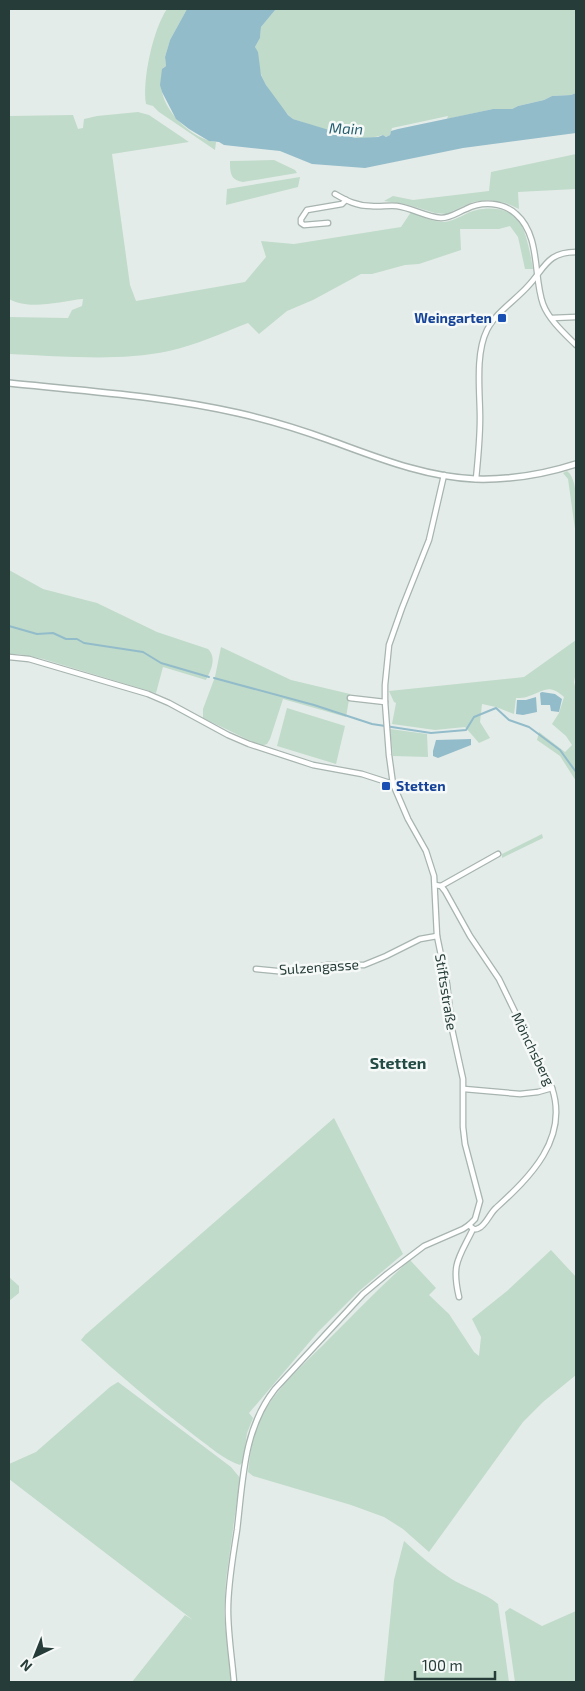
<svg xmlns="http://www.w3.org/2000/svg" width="585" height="1691" viewBox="0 0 585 1691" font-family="'Exo 2',sans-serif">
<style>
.green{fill:#c0dbca}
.water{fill:#93bcca}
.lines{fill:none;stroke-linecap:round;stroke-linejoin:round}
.stream{stroke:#93bcca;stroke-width:2}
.minor-casing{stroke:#a7b4b0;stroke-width:7}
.tertiary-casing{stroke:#a7b4b0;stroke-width:8}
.minor{stroke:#fff;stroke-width:4.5}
.tertiary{stroke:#fff;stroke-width:5}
.transit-dot{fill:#1a4fb4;stroke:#f5f9f7;stroke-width:2}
.labels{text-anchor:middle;stroke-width:5;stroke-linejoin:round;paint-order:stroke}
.transit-label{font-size:14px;font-weight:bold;fill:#164399;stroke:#f5f9f7;text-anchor:end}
.street-label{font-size:14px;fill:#263c38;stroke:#f5f9f7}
.water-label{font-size:15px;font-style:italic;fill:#265d71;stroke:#f5f9f7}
.quarter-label{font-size:16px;font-weight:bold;fill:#244c46;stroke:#f5f9f7}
</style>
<rect width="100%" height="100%" fill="#e4ece9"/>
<g class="green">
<path d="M167,9H187L170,40L165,57L166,66L163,68C163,75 160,85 162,92C167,115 193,139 216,142L215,150L159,112L153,106L146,104C142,81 153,29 167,9Z"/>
<path d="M276,9H576V93L571,95L552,96L544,100L518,106L512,109H493L447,119L448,116L392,128L390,135L386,137L383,135C353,145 321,127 293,119C282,110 265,87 261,74C258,65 257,56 255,47L260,38L261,27Z"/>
<path d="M138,112L149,115L189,142L112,154L130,285L136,301L245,282L266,257L261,241L294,244L401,227L411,212C421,216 433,222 444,222C456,221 466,212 477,210C490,207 510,208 519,221C526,230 531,257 533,269H525L518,237L510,226L499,229H460L461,250L419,264L405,265L372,274H361L313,300L287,311L259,334L248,323C222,333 196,345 169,351C117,362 62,356 9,354V317L68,318L72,310L82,306L83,299C60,301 31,311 9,299V116L73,115L78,129L83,128L84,119L97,116Z"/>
<polygon points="576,154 576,189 518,192 519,209 506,203 488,200 473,202 446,214 435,213 405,204 384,201 393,196 413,200 489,191 491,172"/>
<path d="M274,160L295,170L297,173L243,182C230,180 230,172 230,161Z"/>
<polygon points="300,177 298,187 226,205 227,189"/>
<path d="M567,471C580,480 576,521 576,536L568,479L563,473Z"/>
<path d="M9,570L43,589L97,603L157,632L208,649C217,658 211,670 206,680L163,667L156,693L43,659L19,654H9Z"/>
<path d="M576,640V672L574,682L576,691V781L560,756L537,740L539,732L565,752L572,745L566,736L552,724L559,713L564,697C549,683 544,691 529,696C525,698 521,698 516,698L514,714L496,707L482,704L480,722L490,738L479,743L465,727L435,730L392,724L396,703L394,702L389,691L524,677Z"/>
<polygon points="221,647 291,680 350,694 346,717 283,699 270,739 267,744 261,746 203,718 203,709 215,677"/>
<polygon points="287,708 345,726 336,764 277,746"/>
<polygon points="390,729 427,734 428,757 393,756"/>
<polygon points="542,834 543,838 502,858 502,854"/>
<path d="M334,1118L403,1254L358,1292L318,1332L249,1413L253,1418L247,1433L243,1461L240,1465C224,1460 209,1446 195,1436C156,1406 118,1374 81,1340L85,1335Z"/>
<path d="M551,1250L576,1277V1375L543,1402L523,1422L429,1552L403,1529L384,1517L351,1505L253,1476L248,1472C250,1456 252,1438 258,1423C273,1391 301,1367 326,1342C354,1314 381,1286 410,1260L436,1288L429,1295L449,1314L474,1352L479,1356L481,1337L472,1319L507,1291Z"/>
<polygon points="9,1277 19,1286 19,1293 9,1301"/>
<polygon points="118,1382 231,1467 240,1478 226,1580 224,1613 231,1682 132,1682 185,1615 193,1620 9,1479 9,1464 36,1452 110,1387"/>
<path d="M404,1541C418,1554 433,1567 450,1578C465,1588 484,1592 498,1604L509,1682H384L394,1580Z"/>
<polygon points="510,1608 542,1626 576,1611 576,1682 515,1682 505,1612"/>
</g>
<g class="water">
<polygon points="187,9 276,9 261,27 260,38 255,47 258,52 261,75 266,85 288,115 293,119 355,138 378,137 383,135 386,137 390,135 391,131 398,129 493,109 512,109 518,106 544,100 552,96 571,95 576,93 576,133 463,148 365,168 312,164 280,151 224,145 219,142 209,141 189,129 176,119 162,92 160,85 162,69 166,66 165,57 170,40"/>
<polygon points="542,692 555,694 562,699 559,712 551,711 550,705 541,705 540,693"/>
<polygon points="536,697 537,712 523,715 516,714 517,700 526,700"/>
<polygon points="471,739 471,745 438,758 433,756 433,751 436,740"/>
</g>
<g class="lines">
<g class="stream">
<polyline points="9,626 37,634 53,633 66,639 77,639 84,643 143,652 161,663 209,677"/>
<polyline points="214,678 314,705 372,724 431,733 466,730 474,717 496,708 509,720 529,727 560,750 576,772"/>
</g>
<defs>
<g id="minor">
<path d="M335,194C347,201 357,206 371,206C380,207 389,205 397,206C412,208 426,217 441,218C451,218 458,212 466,209C482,201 503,202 516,214C541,236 533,276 543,304C549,320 565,334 576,345"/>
<polyline points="328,223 304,225 301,223 301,219 307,210 342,204 346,200"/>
<polyline points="552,318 576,317"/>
<path d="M476,479C478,459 480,438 480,418C480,392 475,354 487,330C496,312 516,300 529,285C545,267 548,252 576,252"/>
<polyline points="9,657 29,659 148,694 169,703 228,735 249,744 313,765 362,774 393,784"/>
<polyline points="350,698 385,702"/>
<path d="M435,885L441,886L445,891L470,936L499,979L552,1088C569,1139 530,1177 496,1208C490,1213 486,1225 479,1228C474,1231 472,1228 469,1225"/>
<polyline points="441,886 498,854"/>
<polyline points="256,969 287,972 328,965 364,965 386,956 420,939 437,936"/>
<polyline points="464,1089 520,1094 538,1092 552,1088"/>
<path d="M459,1297C451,1263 459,1258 473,1229"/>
<path d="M234,1682C232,1658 228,1634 228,1610C228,1583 233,1557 237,1530C243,1481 243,1429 275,1389L363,1294L387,1274L424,1246L463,1229L469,1225L475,1219L480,1201L465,1144L463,1127V1079L452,1029L447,984L437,936L434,876L426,851L408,819L393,784L389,755L385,702V685L389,645L402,608L429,540L444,475"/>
</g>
<path id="tertiary" d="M9,383C85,391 163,396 238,413C269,420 299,429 329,440C376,457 424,477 475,479C508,480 545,474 576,464"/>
</defs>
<use href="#minor" class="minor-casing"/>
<use href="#tertiary" class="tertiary-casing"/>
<use href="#minor" class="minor"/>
<use href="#tertiary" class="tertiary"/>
</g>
<g class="transit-dot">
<rect x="497" y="313" width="10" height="10" rx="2.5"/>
<rect x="381" y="781" width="10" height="10" rx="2.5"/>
</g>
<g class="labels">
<g class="transit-label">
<text x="492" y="323">Weingarten</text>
<text x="396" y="791" text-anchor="start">Stetten</text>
</g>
<g class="street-label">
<text transform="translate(319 967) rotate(-4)" y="5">Sulzengasse</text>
<text transform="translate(446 992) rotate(81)" y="5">Stiftsstraße</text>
<text transform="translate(533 1049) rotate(64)" y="5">Mönchsberg</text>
</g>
<g class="water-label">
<text transform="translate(346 129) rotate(2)" y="5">Main</text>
</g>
<g class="quarter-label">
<text x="398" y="1069">Stetten</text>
</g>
</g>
<rect width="585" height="1691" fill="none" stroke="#263c38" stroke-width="20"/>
<g transform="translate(35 1656) rotate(223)" stroke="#f5f9f7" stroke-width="4" paint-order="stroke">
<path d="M0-4L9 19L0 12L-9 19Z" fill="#263c38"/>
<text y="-8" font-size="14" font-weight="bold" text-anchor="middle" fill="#263c38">N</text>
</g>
<path d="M415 1671v8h80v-8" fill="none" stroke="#263c38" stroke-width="2.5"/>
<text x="422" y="1671" font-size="15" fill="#263c38" stroke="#f5f9f7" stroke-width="4" paint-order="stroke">100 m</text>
</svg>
